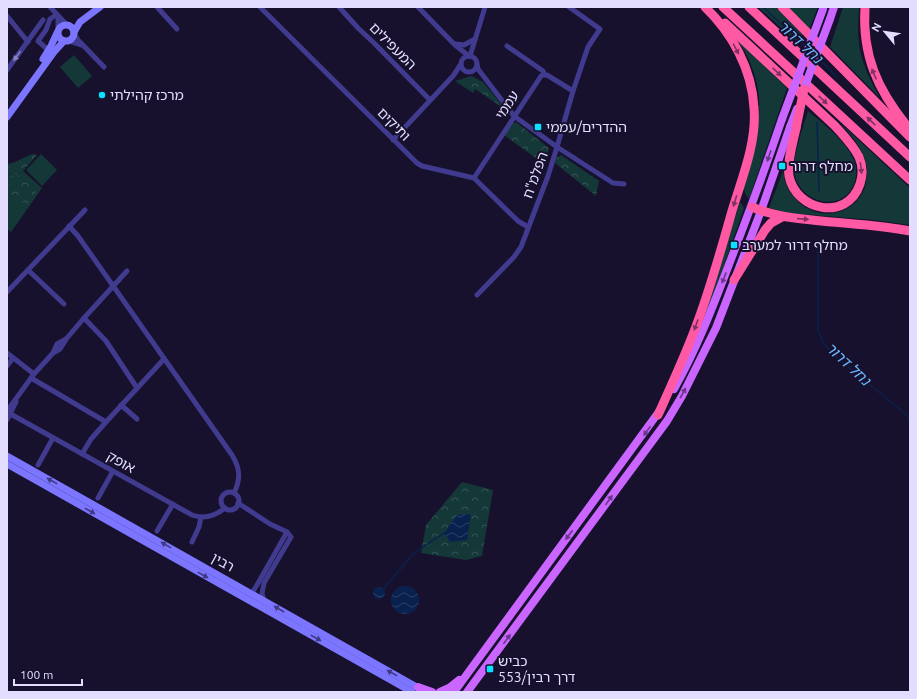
<svg xmlns="http://www.w3.org/2000/svg" width="917" height="699" viewBox="0 0 917 699" font-family="Ubuntu,'Noto Sans Hebrew',sans-serif">
<style>
.green{fill:#143838}
.forest{fill:url(#forest-crowns)}
.water{fill:url(#water-waves)}
.lines{fill:none;stroke-linecap:round;stroke-linejoin:round}
.stream{stroke:#09214f;stroke-width:1.5}
.street{stroke:#403b8e;stroke-width:5}
.secondary{stroke:#7c75ff;stroke-width:7}
.primary{stroke:#ca65ff;stroke-width:8}
.highway{stroke:#ff59a4;stroke-width:9}
.primary-bridge{stroke:#ca65ff;stroke-width:8}
.highway-bridge{stroke:#ff59a4;stroke-width:9}
.oneway{fill:#7f3163}
.oneway2{fill:#8984c1}
.oneway3{fill:#68378c}
.oneway4{fill:#3f3982}
.poi-dot{fill:#0ae0ff;stroke:#17112e;stroke-width:1.5}
.labels{text-anchor:middle;stroke-width:4;stroke-linejoin:round;paint-order:stroke}
.street-label{font-size:14px;fill:#e3deff;stroke:#17112e}
.poi-label{font-size:14px;fill:#e3deff;stroke:#17112e;text-anchor:start}
.water-label{font-size:15px;font-style:italic;fill:#6cb7ff;stroke:#17112e}
</style>
<defs>
<pattern id="forest-crowns" width="20" height="18" patternUnits="userSpaceOnUse"><rect width="20" height="18" fill="#143838"/><path d="M2 6a3 3 0 1 1 6 0M12 15a3 3 0 1 1 6 0" fill="none" stroke="#365456"/></pattern>
<pattern id="water-waves" width="16" height="10" patternUnits="userSpaceOnUse"><rect width="16" height="10" fill="#09214f"/><path d="M0 5q4-4 8 0t8 0" fill="none" stroke="#2d4169"/></pattern>
</defs>
<rect width="100%" height="100%" fill="#17112e"/>
<g class="green">
<polygon points="758,7 776,7 802,34 799,44"/>
<polygon points="788,7 818,7 809,30"/>
<path d="M843,7H859C858,23 857,42 862,58C866,72 873,85 880,98L830,47Z"/>
<path d="M736,38L787,88L749,199L745,193L744,188C754,143 769,111 751,65C748,55 741,46 736,38Z"/>
<polygon points="74,55 92,76 78,88 60,67"/>
<path d="M808,111C825,125 845,140 854,160C857,168 857,176 854,184C843,213 802,204 795,176C791,160 803,127 808,111Z"/>
<path d="M839,122L910,188V225L874,220L787,213L769,208L783,171C784,180 787,189 793,196C813,222 853,219 865,187C868,177 868,166 864,157C859,143 849,133 839,122Z"/>
<polygon points="41,154 57,170 42,186 26,170"/>
<polygon points="23,171 42,188 11,232 7,229 7,172 17,175"/>
<polygon points="740,202 744,208 708,312 704,310"/>
</g>
<g class="forest">
<polygon points="472,76 483,82 506,110 475,89 473,93 455,81"/>
<polygon points="516,122 549,148 544,164 504,135 512,123"/>
<path d="M33,154L37,155L23,171L17,175L7,172V164C16,163 24,157 33,154Z"/>
<polygon points="561,155 599,181 596,196 555,163 556,158"/>
<polygon points="22,173 39,188 27,205 15,197 9,200 7,199 7,174 17,177"/>
<polygon points="462,482 493,490 482,556 466,560 421,553 426,525"/>
</g>
<g class="water">
<polygon points="471,514 467,540 450,542 444,533 457,515"/>
<circle cx="405" cy="600" r="14"/>
<circle cx="379" cy="593" r="6"/>
</g>
<g class="lines">
<g class="stream">
<polyline points="763,7 806,47"/>
<polyline points="819,59 837,77"/>
<polyline points="817,122 819,191"/>
<polyline points="818,246 818,331 824,344 833,354 910,418"/>
<polyline points="384,588 414,553 444,533"/>
</g>
<g class="street">
<polyline points="50,7 67,25"/>
<polyline points="157,7 177,29"/>
<polyline points="260,7 417,163 422,166 474,178 518,221 528,227"/>
<polyline points="339,7 358,28 375,44 430,100"/>
<polyline points="418,7 455,45 469,56"/>
<polyline points="7,16 28,42"/>
<polyline points="58,17 58,29"/>
<polyline points="74,34 78,40 104,67"/>
<polyline points="69,41 81,45"/>
<polyline points="455,44 464,45 475,39"/>
<polyline points="507,46 543,71 545,75"/>
<polyline points="46,48 38,41 46,30 50,19 56,15"/>
<polyline points="470,56 485,7"/>
<circle cx="469" cy="64" r="8"/>
<polyline points="477,64 478,69 514,116 557,147 613,183 624,184"/>
<polyline points="7,70 43,20"/>
<polyline points="393,140 453,76 461,64"/>
<polyline points="474,178 541,76 543,75 547,75 573,91"/>
<path d="M69,226L78,236L232,455C240,468 241,479 234,493"/>
<polyline points="28,270 64,304"/>
<polyline points="7,292 85,210"/>
<polyline points="477,295 514,257 521,247 548,176 557,147 573,91 588,47 600,29 569,7"/>
<polyline points="84,318 106,341 137,388"/>
<polyline points="7,353 34,374"/>
<polyline points="53,353 60,349 67,338 84,318 127,271"/>
<polyline points="7,366 13,358"/>
<polyline points="31,378 106,422"/>
<polyline points="121,405 137,419"/>
<polyline points="7,411 34,374 53,353 57,344 66,339"/>
<path d="M7,412L192,515C203,519 215,516 225,508"/>
<polyline points="7,420 16,402"/>
<polyline points="82,454 91,439 106,422 164,359"/>
<polyline points="38,465 53,438"/>
<circle cx="230" cy="501" r="9"/>
<polyline points="98,498 113,471"/>
<polyline points="238,503 270,524 287,532 291,537 264,583 262,593 264,601"/>
<polyline points="157,531 173,504"/>
<polyline points="192,542 199,527 201,517"/>
<polyline points="252,593 257,585 287,532"/>
</g>
<g class="secondary">
<circle cx="66" cy="33" r="8"/>
<polyline points="74,32 80,22 100,7"/>
<polyline points="43,59 51,46 57,33"/>
<polyline points="7,117 54,52 64,41"/>
<polyline points="7,456 422,690"/>
<polyline points="7,464 412,692"/>
</g>
<g class="primary">
<polyline points="830,19 834,7"/>
<path d="M674,389C696,350 712,309 728,267C747,218 765,169 782,119"/>
<polyline points="418,687 432,692"/>
<polyline points="440,692 449,688 459,680"/>
<polyline points="454,692 661,409"/>
<polyline points="467,692 650,444 667,421 682,396 716,328 761,211 790,127"/>
</g>
<g class="highway">
<polyline points="723,7 910,180"/>
<polyline points="749,7 910,157"/>
<polyline points="782,7 910,137"/>
<path d="M865,7C862,55 877,89 907,126"/>
<path d="M725,23L835,126C844,136 853,145 859,157C863,166 863,175 860,184C847,222 796,211 789,176C787,160 793,143 796,128"/>
<path d="M752,207C775,217 796,218 821,221C851,224 881,225 910,231"/>
<polyline points="734,280 765,230 771,223 782,217"/>
<path d="M658,415C671,386 684,358 695,329C710,290 721,250 732,211C742,178 757,142 754,108C752,69 732,33 705,7"/>
</g>
<g class="primary-bridge">
<polyline points="802,94 830,19"/>
<polyline points="782,119 823,9"/>
<polyline points="790,127 797,109"/>
</g>
<polyline class="highway-bridge" points="796,128 804,89"/>
</g>
<defs><path id="oneway-solid" d="M-6-.8H1V-3.2L6.5 0L1 3.2V.8H-6Z"/></defs>
<g class="oneway">
<use href="#oneway-solid" transform="translate(736 49) rotate(62)"/>
<use href="#oneway-solid" transform="translate(777 72) rotate(43)"/>
<use href="#oneway-solid" transform="translate(874 74) rotate(-113)"/>
<use href="#oneway-solid" transform="translate(823 100) rotate(43)"/>
<use href="#oneway-solid" transform="translate(871 121) rotate(-137)"/>
<use href="#oneway-solid" transform="translate(861 168) rotate(83)"/>
<use href="#oneway-solid" transform="translate(735 201) rotate(107)"/>
<use href="#oneway-solid" transform="translate(803 219) rotate(5)"/>
<use href="#oneway-solid" transform="translate(696 325) rotate(110)"/>
</g>
<use class="oneway2" href="#oneway-solid" transform="translate(17 56) rotate(126)"/>
<g class="oneway3">
<use href="#oneway-solid" transform="translate(769 156) rotate(109)"/>
<use href="#oneway-solid" transform="translate(724 278) rotate(111)"/>
<use href="#oneway-solid" transform="translate(683 393) rotate(-61)"/>
<use href="#oneway-solid" transform="translate(647 431) rotate(126)"/>
<use href="#oneway-solid" transform="translate(609 500) rotate(-54)"/>
<use href="#oneway-solid" transform="translate(569 535) rotate(127)"/>
<use href="#oneway-solid" transform="translate(507 639) rotate(-54)"/>
</g>
<g class="oneway4">
<use href="#oneway-solid" transform="translate(52 481) rotate(-151)"/>
<use href="#oneway-solid" transform="translate(90 511) rotate(29)"/>
<use href="#oneway-solid" transform="translate(166 545) rotate(-151)"/>
<use href="#oneway-solid" transform="translate(203 575) rotate(29)"/>
<use href="#oneway-solid" transform="translate(279 609) rotate(-150)"/>
<use href="#oneway-solid" transform="translate(316 638) rotate(29)"/>
<use href="#oneway-solid" transform="translate(392 673) rotate(-151)"/>
</g>
<g class="poi-dot">
<circle cx="102" cy="95" r="4"/>
<rect x="534" y="123" width="8" height="8" rx="2"/>
<rect x="778" y="162" width="8" height="8" rx="2"/>
<rect x="730" y="241" width="8" height="8" rx="2"/>
<rect x="486" y="665" width="8" height="8" rx="2"/>
</g>
<g class="labels">
<g class="street-label">
<text transform="translate(393 46) rotate(45)" y="5">המעפילים</text>
<text transform="translate(507 105) rotate(-57)" y="5">עממי</text>
<text transform="translate(394 124) rotate(45)" y="5">ותיקים</text>
<text transform="translate(535 175) rotate(-70)" y="5">הפלמ"ח</text>
<text transform="translate(121 462) rotate(29)" y="5">אופק</text>
<text transform="translate(223 562) rotate(29)" y="5">רבין</text>
</g>
<g class="poi-label">
<text x="110" y="100">מרכז קהילתי</text>
<text x="546" y="132">ההדרים/עממי</text>
<text x="790" y="171">מחלף דרור</text>
<text x="742" y="250">מחלף דרור למערב</text>
<text x="498" y="666">כביש<tspan x="498" dy="16">553/דרך רבין</tspan></text>
</g>
<g class="water-label">
<text transform="translate(800 42) rotate(43)" y="5">נחל דרור</text>
<text transform="translate(848 364) rotate(43)" y="5">נחל דרור</text>
</g>
</g>
<rect width="917" height="699" fill="none" stroke="#e3deff" stroke-width="16"/>
<g transform="translate(885 32) rotate(299)" stroke="#17112e" stroke-width="3" paint-order="stroke">
<path d="M0-3L7 15L0 10L-7 15Z" fill="#e3deff"/>
<text y="-6" font-size="11" font-weight="bold" text-anchor="middle" fill="#e3deff">N</text>
</g>
<path d="M14 679v6h68v-6" fill="none" stroke="#e3deff" stroke-width="2"/>
<text x="20" y="679" font-size="12" fill="#e3deff" stroke="#17112e" stroke-width="3" paint-order="stroke">100 m</text>
</svg>
